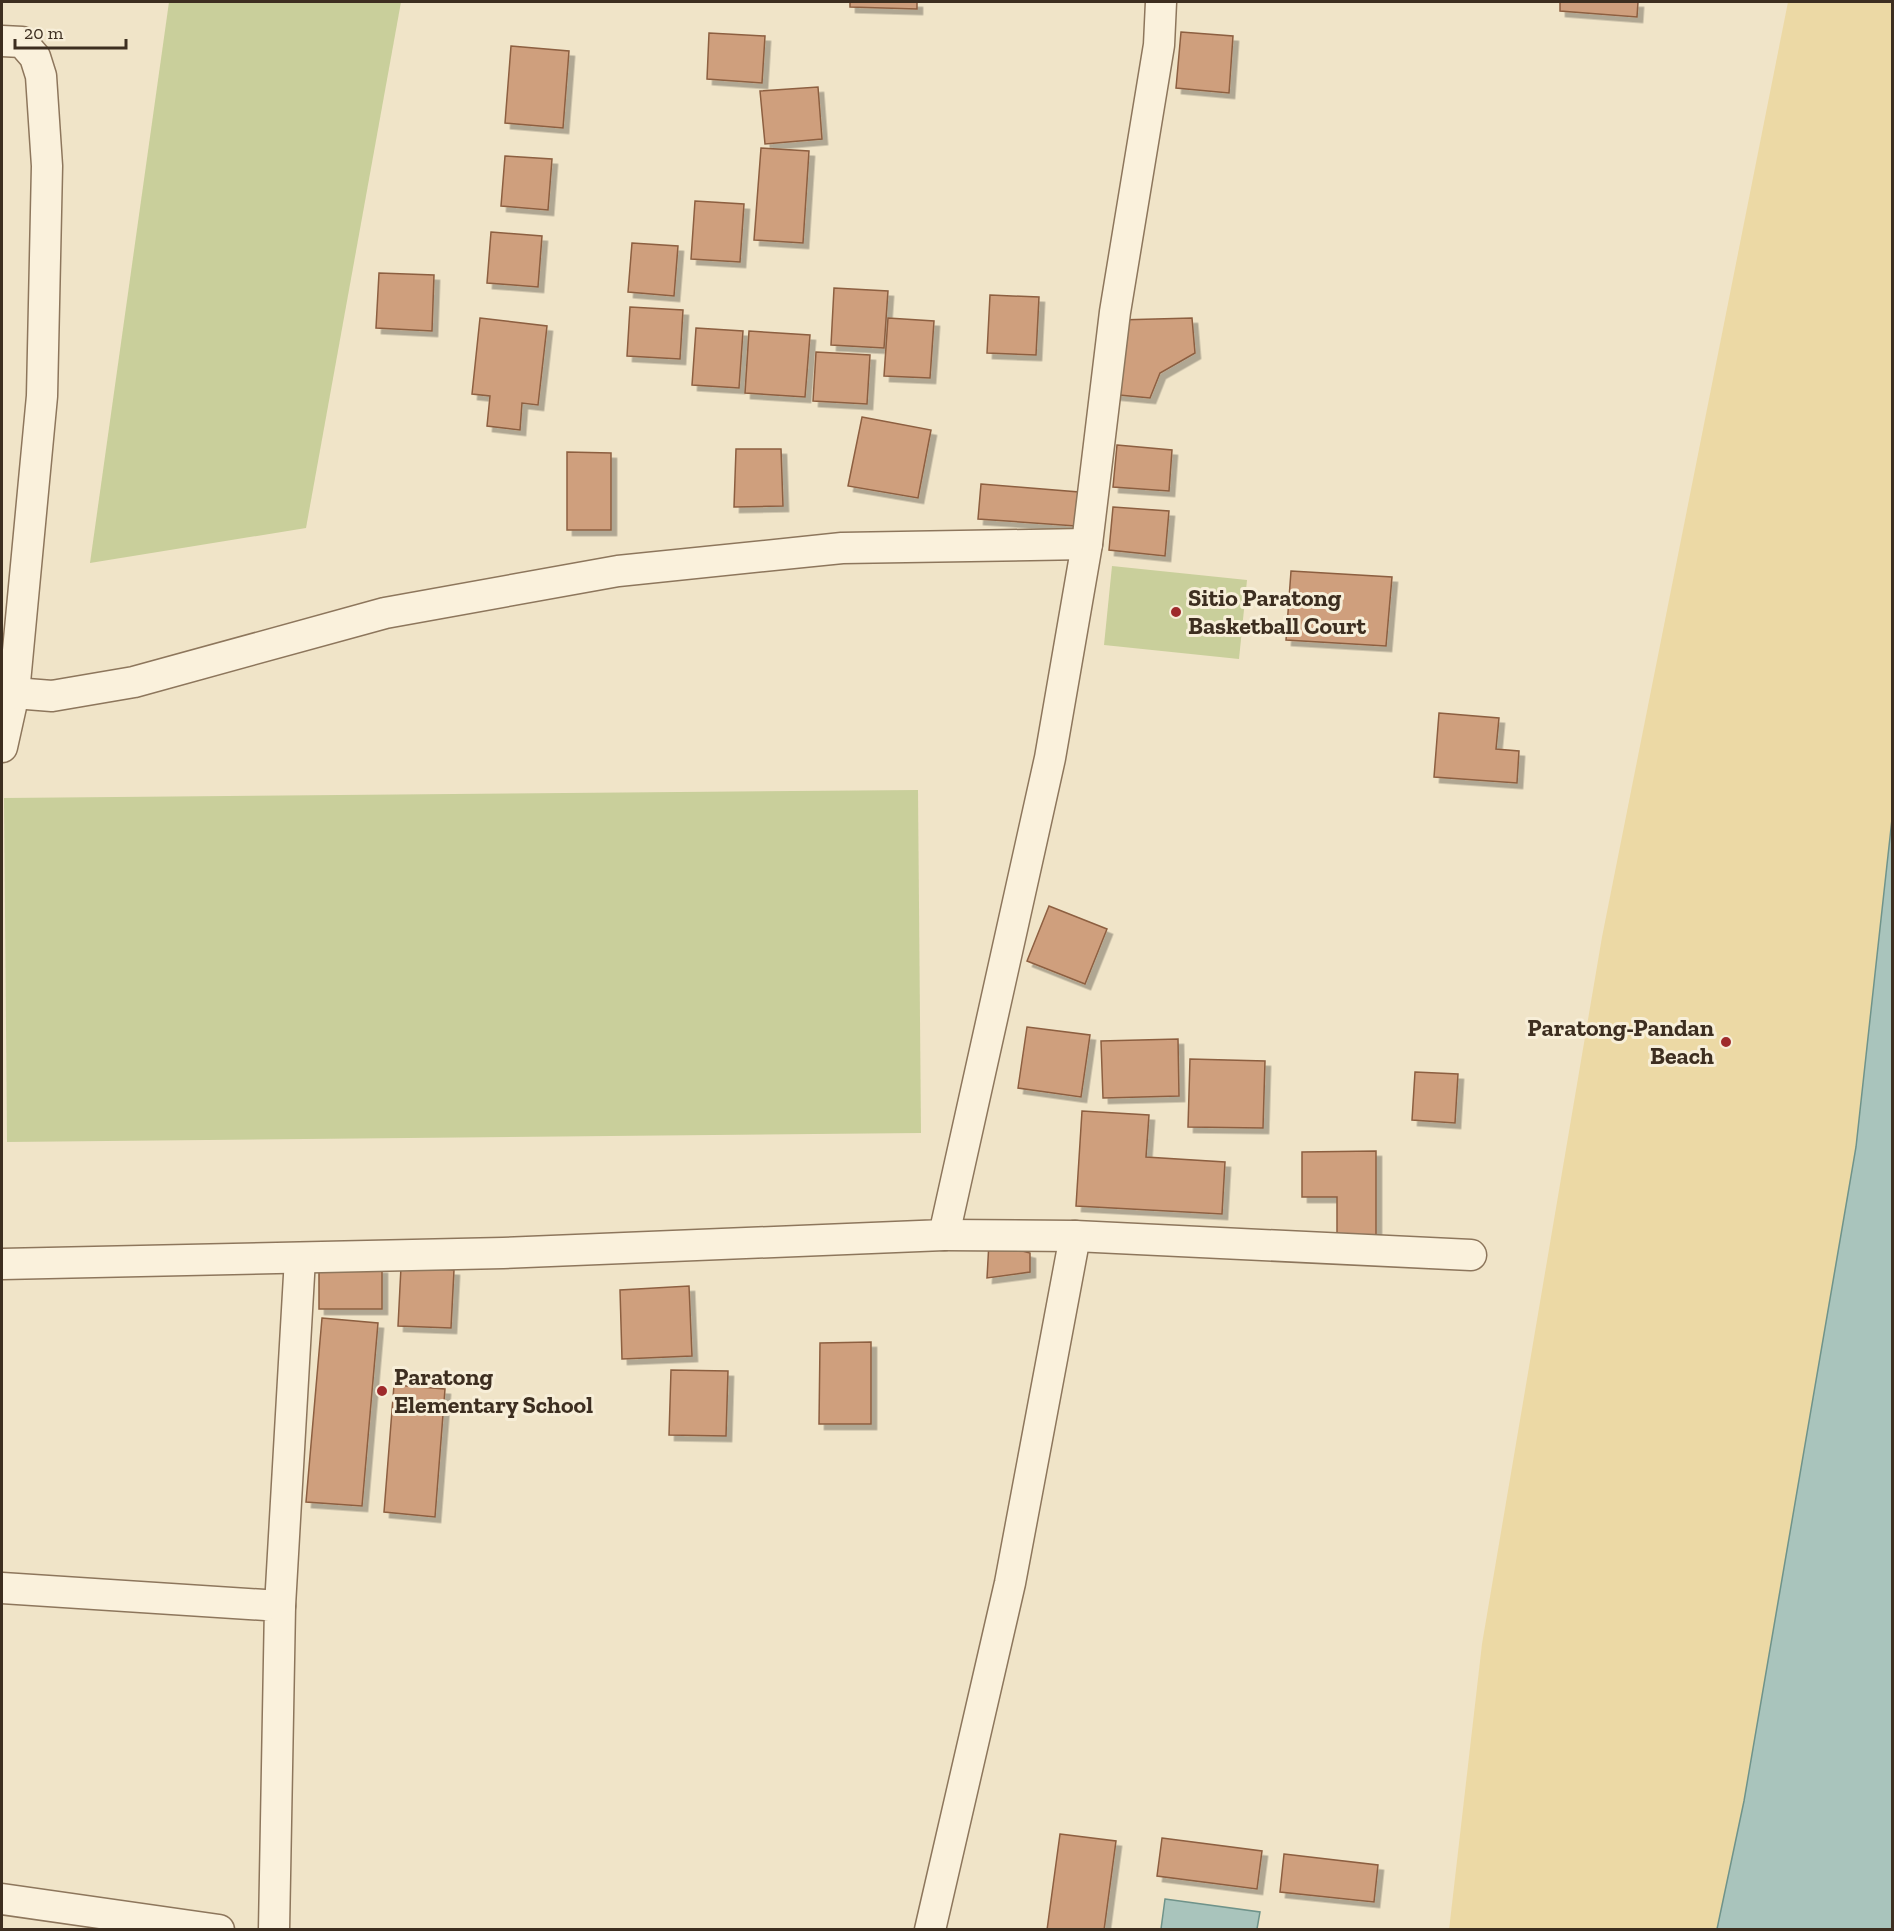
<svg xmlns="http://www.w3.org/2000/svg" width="1894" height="1931" viewBox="0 0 1894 1931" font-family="'Zilla Slab',serif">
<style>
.green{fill:#c9cf9b}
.sand{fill:#ecd9a5}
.water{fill:#a9c4bc;stroke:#6f938a;stroke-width:1.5}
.building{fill:#cf9f7d;stroke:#8d5f41;stroke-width:1.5;filter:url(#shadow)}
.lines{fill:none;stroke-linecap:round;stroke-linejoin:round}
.minor-casing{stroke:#8d765c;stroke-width:33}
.minor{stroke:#faf1dc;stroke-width:30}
.poi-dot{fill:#9e2a2b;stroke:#f7eed8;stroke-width:2}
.labels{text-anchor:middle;stroke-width:6;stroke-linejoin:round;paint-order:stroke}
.poi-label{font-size:24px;font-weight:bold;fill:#3d2e20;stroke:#f7eed8;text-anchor:start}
</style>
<defs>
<filter id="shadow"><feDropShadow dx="5.5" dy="5.5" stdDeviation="0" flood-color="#0004"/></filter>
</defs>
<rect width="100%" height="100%" fill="#f0e4c8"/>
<g class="green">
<polygon points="169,2 401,2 306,528 90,563"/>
<polygon points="1112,566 1247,580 1239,659 1104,645"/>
<polygon points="918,790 921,1133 7,1142 4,798"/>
</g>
<polygon class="sand" points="1788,2 1892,2 1892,819 1856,1147 1744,1801 1717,1929 1449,1930 1482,1644 1602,937"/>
<g class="water">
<polygon points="1892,819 1892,1929 1717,1929 1744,1801 1856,1147"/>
<polygon points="1165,1899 1260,1912 1257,1929 1161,1929"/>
</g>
<g class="building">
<polygon points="850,2 917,2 917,9 850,7"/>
<polygon points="1560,2 1638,2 1637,17 1560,11"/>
<polygon points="1181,32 1233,36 1229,93 1176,88"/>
<polygon points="709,33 765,36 762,83 707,79"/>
<polygon points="511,46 569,51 563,128 505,123"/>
<polygon points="818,87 822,139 765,144 760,91"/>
<polygon points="761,148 809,151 803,243 754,240"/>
<polygon points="505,156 552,159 548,210 501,206"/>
<polygon points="695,201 744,204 740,262 691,259"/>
<polygon points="491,232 542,236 538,287 487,283"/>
<polygon points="632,243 678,246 674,296 628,292"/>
<polygon points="379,273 434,275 432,331 376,328"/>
<polygon points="834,288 888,291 884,348 831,345"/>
<polygon points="990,295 1039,297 1036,355 987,353"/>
<polygon points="630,307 683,310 680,359 627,356"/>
<polygon points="480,318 547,326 538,405 522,403 520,430 487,426 490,396 472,394"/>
<polygon points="888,318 934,321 930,378 884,376"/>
<polygon points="1192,318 1195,353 1160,373 1150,398 1109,394 1118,320"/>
<polygon points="696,328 743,331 739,388 692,385"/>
<polygon points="749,331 810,335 805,397 745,393"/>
<polygon points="816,352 870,355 867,404 813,401"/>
<polygon points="862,417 931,430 918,498 848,486"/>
<polygon points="1117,445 1172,450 1169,491 1113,487"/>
<polygon points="736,449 781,449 783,506 734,507"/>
<polygon points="567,452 611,453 611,530 567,530"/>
<polygon points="981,484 1079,492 1076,526 978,519"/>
<polygon points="1113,507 1169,511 1165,556 1109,550"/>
<polygon points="1291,571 1392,577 1386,646 1286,640"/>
<polygon points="1439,713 1499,718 1496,749 1519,751 1517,783 1434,777"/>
<polygon points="1049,906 1107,929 1085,984 1027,961"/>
<polygon points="1027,1027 1090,1035 1081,1097 1018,1088"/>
<polygon points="1178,1039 1179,1096 1103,1098 1101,1041"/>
<polygon points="1190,1059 1265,1061 1263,1128 1188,1127"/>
<polygon points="1415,1072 1458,1074 1455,1123 1412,1120"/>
<polygon points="1082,1111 1149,1115 1146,1157 1225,1162 1222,1214 1076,1206"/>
<polygon points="1376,1151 1376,1235 1337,1235 1337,1197 1302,1197 1302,1152"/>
<polygon points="989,1242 1030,1253 1030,1272 987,1278"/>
<polygon points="401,1267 454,1270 451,1328 398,1326"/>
<rect x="319" y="1268" width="63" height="41"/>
<polygon points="689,1286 692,1356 622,1359 620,1290"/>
<polygon points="322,1318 378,1323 362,1506 306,1502"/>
<polygon points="871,1342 871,1424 819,1424 820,1343"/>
<polygon points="671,1370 728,1371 726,1436 669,1435"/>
<polygon points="394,1385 445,1389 435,1517 384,1512"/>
<polygon points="1060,1834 1116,1841 1104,1930 1047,1930"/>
<polygon points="1162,1838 1262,1851 1257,1889 1157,1876"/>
<polygon points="1284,1854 1378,1865 1374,1902 1280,1892"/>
</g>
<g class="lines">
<defs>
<g id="minor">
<polyline points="2,41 22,42 35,57 41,76 47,166 42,396 14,693 2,747"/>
<polyline points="14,693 52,696 134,682 385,613 618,571 842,548 1087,544"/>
<polyline points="944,1235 1075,1236 1471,1255"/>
<polyline points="2,1264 503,1253 944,1235 1050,758 1087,544 1115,312 1159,45 1161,2"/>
<polyline points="2,1588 280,1606 274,1930"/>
<polyline points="280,1606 300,1258"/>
<polyline points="2,1899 219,1930"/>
<polyline points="930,1930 1010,1583 1075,1236"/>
</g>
</defs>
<use href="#minor" class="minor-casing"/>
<use href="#minor" class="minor"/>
</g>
<g class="poi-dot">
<circle cx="1176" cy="612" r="6"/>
<circle cx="1726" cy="1042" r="6"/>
<circle cx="382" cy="1391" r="6"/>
</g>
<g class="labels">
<g class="poi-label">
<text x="1188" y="606">Sitio Paratong<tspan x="1188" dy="28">Basketball Court</tspan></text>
<text x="1714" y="1036" text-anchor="end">Paratong-Pandan<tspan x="1714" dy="28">Beach</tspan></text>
<text x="394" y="1385">Paratong<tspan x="394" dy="28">Elementary School</tspan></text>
</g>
</g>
<rect width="1894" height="1931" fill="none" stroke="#3d2e20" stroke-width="6"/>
<path d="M15 39v9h111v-9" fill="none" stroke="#3d2e20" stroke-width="3"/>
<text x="24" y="39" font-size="18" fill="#3d2e20" stroke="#f7eed8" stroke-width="4.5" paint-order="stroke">20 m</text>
</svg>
